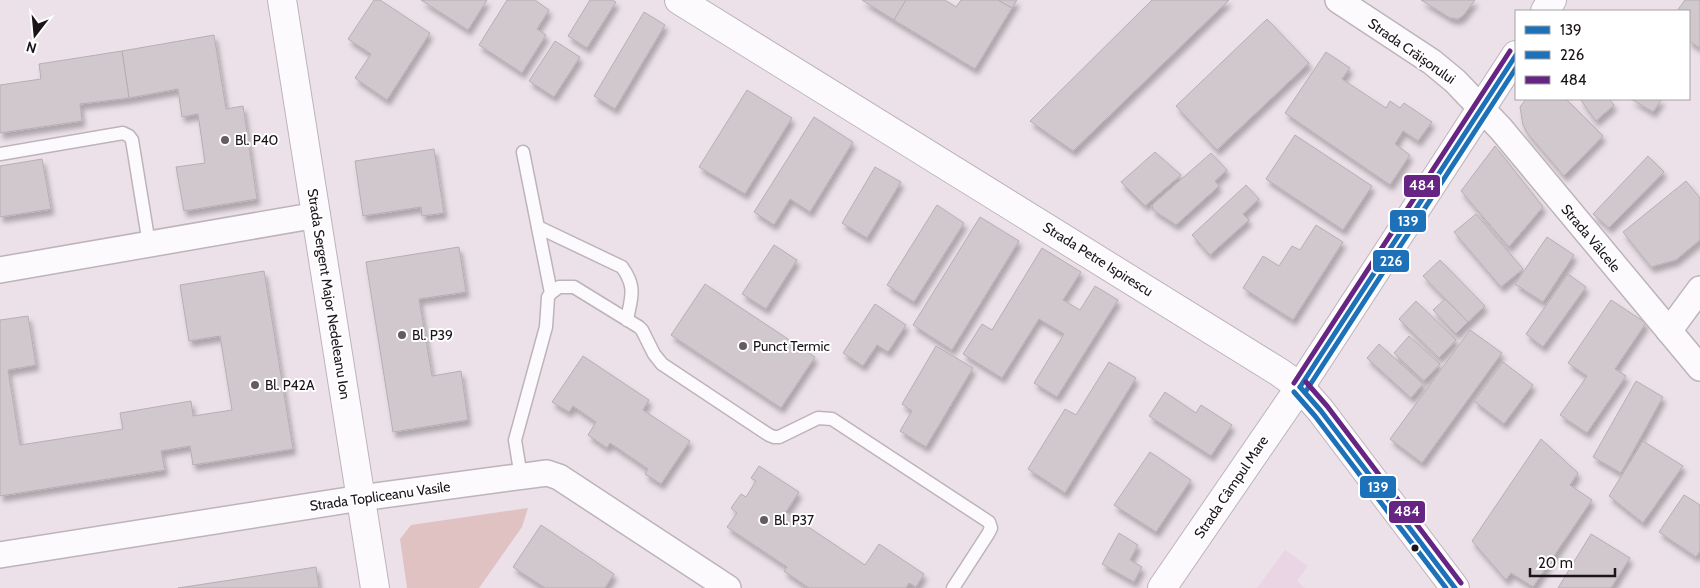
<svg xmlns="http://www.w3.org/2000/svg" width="1700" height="588" viewBox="0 0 1700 588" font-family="Cabin,sans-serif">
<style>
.built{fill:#e9d5e3}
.green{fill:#e0c2c3}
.building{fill:#d1c8cd;stroke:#b7aeb3;filter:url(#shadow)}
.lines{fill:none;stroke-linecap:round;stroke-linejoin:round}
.lane-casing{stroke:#bdb4ba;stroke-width:15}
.street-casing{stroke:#bdb4ba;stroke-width:28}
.secondary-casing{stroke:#bdb4ba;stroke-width:30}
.lane{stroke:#fcfafc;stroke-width:12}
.street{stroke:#fcfafc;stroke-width:25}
.secondary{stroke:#fcfafc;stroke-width:28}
.bus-1-casing{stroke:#fff;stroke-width:9}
.bus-2-casing{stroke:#fff;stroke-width:9}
.bus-3-casing{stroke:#fff;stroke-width:9}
.bus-1{stroke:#1d71b8;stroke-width:5}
.bus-2{stroke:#1d71b8;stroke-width:5}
.bus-3{stroke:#662483;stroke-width:5}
.poi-dot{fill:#645c62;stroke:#fff;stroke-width:2}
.bus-dot{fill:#1b1419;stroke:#fff;stroke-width:2}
.labels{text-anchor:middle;stroke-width:4;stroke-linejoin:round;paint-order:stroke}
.street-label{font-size:14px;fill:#1b1419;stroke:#fff}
.poi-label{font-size:14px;fill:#1b1419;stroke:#fff;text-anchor:start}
.line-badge{stroke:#fff;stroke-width:2}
.badge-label{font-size:14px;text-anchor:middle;font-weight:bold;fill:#fff}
</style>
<defs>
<filter id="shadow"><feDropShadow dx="3" dy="5.5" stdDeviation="2.5" flood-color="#0004"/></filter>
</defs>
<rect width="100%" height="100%" fill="#ece1e9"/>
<polygon class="built" points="1285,550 1308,566 1297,581 1305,588 1257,588"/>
<polygon class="green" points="528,508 522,527 479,588 407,588 400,539 411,525"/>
<g class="building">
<polygon points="374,0 380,0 430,33 387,100 355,78 371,54 348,39"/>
<polygon points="421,0 487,0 468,30"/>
<polygon points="507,0 535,0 549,10 537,29 546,35 522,73 479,45"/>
<polygon points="590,0 612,0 616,2 587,48 568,36"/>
<polygon points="862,0 906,0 894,20"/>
<polygon points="906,0 945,0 956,7 961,0 998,0 1012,8 975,69 894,20"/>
<polygon points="998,0 1017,0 1012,8"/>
<polygon points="1152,0 1229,0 1073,151 1030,121"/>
<polygon points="1421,0 1475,0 1463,16 1458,19 1450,18"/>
<polygon points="1685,0 1700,0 1700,48 1689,41 1689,11 1677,11"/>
<polygon points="644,12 665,25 615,109 594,96"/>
<polygon points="1267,19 1309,63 1217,150 1176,106"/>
<polygon points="214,35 226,109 243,106 257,199 184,211 176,167 205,163 198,114 182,117 178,89 129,98 122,51"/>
<polygon points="555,41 580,57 554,97 529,81"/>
<polygon points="122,51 129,98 80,104 82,121 0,133 0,85 41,79 39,64"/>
<polygon points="1326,52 1350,68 1342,79 1386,108 1390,101 1400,108 1404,103 1432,122 1418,141 1403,131 1395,144 1410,155 1390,185 1285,113"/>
<polygon points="747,90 792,118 745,194 699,167"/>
<polygon points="1526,99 1566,99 1603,136 1564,176 1528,134 1523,125 1520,107"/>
<polygon points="1580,99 1609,99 1614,105 1596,121"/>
<polygon points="1631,99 1662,99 1653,112"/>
<polygon points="814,117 853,142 810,212 790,199 774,225 754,212"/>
<polygon points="1295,135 1372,186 1343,230 1266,179"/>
<polygon points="1495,146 1543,207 1509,247 1461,191"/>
<polygon points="434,149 444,213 422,216 421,207 363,216 355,161"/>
<polygon points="1155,152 1181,175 1145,206 1121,182"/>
<polygon points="1211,153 1227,170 1215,181 1219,186 1176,225 1153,210 1152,205"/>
<polygon points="1648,156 1664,172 1609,228 1593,214"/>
<polygon points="42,159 51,209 0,217 0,166"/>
<polygon points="875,167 901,182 867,238 842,223"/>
<polygon points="1686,181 1700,198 1700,240 1676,260 1651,267 1623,232"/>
<polygon points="1246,185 1259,199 1243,214 1249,220 1210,255 1192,235"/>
<polygon points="937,205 964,223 914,302 887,285"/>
<polygon points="1476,214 1523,269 1501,287 1454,232"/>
<polygon points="980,217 1019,241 952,350 913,325"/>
<polygon points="1316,225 1343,242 1293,320 1243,288 1263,256 1279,266 1292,246 1300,250"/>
<polygon points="1547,237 1574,255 1543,302 1515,284"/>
<polygon points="774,245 797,260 766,309 742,294"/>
<polygon points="459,247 466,292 419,299 432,376 461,371 468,420 393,432 366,262"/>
<polygon points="1042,248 1081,272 1063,300 1080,310 1095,286 1118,300 1057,397 1034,383 1064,334 1039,319 1002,378 963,354 982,324 992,330"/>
<polygon points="1440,260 1485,306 1468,322 1423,276"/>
<polygon points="264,271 293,449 193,465 190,446 161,451 165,470 0,496 0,320 28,316 36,365 8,370 20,445 123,429 120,413 191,401 193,416 232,410 220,336 189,341 180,285"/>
<polygon points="1568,274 1586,287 1543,347 1526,334"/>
<polygon points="705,284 815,357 781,408 671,335"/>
<polygon points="1445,299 1468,322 1456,334 1433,310"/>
<polygon points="1611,300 1646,323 1615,369 1626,376 1587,433 1560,415 1587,376 1568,363"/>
<polygon points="1416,301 1456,340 1439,358 1399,319"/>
<polygon points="875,304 906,325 888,352 877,345 863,366 843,353"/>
<polygon points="1470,330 1502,353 1422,463 1390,439"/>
<polygon points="1409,336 1440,364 1424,381 1394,353"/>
<polygon points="1379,344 1423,384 1411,398 1367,358"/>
<polygon points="936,346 973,368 926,447 900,431 912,411 902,404"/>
<polygon points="583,356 649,400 643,410 690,441 661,484 645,474 648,469 610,443 607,448 588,435 596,422 573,406 569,412 552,402"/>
<polygon points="1109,362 1136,378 1065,493 1028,469 1065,409 1076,415"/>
<polygon points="1503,362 1533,385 1504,424 1474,401"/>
<polygon points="1636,381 1663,397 1621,473 1593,457"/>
<polygon points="1165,392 1196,413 1201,405 1232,425 1211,456 1149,416"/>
<polygon points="1541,439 1578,473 1570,485 1592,500 1533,587 1511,573 1506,580 1472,541"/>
<polygon points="1643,441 1683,466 1643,523 1609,496"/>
<polygon points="1150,452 1191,480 1156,532 1114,505"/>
<polygon points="759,466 799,492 786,512 865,565 879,544 924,574 916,587 909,583 906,588 809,588 784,571 787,567 727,527 737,513 731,508 741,494 746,497 756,481 751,478"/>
<polygon points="1684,495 1700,505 1700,551 1696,557 1659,532"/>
<polygon points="541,525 614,574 605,588 545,588 513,567"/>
<polygon points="1119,533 1138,545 1130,560 1142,567 1134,582 1102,564"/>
<polygon points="1591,534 1630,558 1611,588 1558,588"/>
<polygon points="316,567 319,588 178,588"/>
</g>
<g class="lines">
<defs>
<g id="lane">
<polyline points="523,152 551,293"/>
<polyline points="0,154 123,133 129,136 132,140 149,244"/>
<path d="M538,227L622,267C637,288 631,297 627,320"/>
<polyline points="521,477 515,440 546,327 548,297 551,293 559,287 574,287 639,327 642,330 654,354 662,364 769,435 774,437 779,437 818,418 832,419 989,522 991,528 988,534 953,588"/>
</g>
<g id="street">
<polyline points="1338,0 1432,62 1455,81 1501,129 1700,368"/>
<polyline points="0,270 317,215"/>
<polyline points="1669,331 1700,289"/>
<polyline points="0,555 361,498 547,473 559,477 728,588"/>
</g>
<g id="secondary">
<polyline points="282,0 375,588"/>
<polyline points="679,0 1279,372 1300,387 1321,411 1455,588"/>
<polyline points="1545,11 1552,0"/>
<polyline points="1162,588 1300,387 1516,55"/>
</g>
</defs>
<use href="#lane" class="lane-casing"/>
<use href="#street" class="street-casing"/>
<use href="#secondary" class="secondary-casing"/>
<use href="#lane" class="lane"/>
<use href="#street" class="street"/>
<use href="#secondary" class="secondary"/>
<defs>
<g id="bus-1">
<polyline points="1300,387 1516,55"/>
<polyline points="1300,387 1321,411 1455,588"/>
</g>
<g id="bus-2">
<polyline points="1306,391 1516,68"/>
<polyline points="1294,392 1315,416 1446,588"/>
</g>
<g id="bus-3">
<polyline points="1306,382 1327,406 1461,583"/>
<polyline points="1294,383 1510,51"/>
</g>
</defs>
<use href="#bus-1" class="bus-1-casing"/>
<use href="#bus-2" class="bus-2-casing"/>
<use href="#bus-3" class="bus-3-casing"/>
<use href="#bus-1" class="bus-1"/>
<use href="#bus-2" class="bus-2"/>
<use href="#bus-3" class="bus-3"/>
</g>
<g class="poi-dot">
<circle cx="225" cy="140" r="5"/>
<circle cx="402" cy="335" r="5"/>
<circle cx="743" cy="346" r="5"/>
<circle cx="255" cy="385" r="5"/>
<circle cx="764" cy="520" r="5"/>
</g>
<circle class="bus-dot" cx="1415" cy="548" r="4.5"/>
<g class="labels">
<g class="street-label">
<text transform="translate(1412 51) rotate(35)" y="5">Strada Crăișorului</text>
<text transform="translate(1591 238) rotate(50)" y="5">Strada Vâlcele</text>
<text transform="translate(1098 259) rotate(32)" y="5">Strada Petre Ispirescu</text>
<text transform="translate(329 294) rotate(81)" y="5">Strada Sergent Major Nedeleanu Ion</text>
<text transform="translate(1231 487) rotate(-56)" y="5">Strada Câmpul Mare</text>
<text transform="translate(380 496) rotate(-8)" y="5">Strada Topliceanu Vasile</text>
</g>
<g class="poi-label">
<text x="235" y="145">Bl. P40</text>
<text x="412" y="340">Bl. P39</text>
<text x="753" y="351">Punct Termic</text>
<text x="265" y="390">Bl. P42A</text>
<text x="774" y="525">Bl. P37</text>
</g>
</g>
<g class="line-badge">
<rect x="1403" y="174" width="38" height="24" rx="5" fill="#662483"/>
<rect x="1389" y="209" width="38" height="24" rx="5" fill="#1d71b8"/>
<rect x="1372" y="249" width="38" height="24" rx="5" fill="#1d71b8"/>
<rect x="1359" y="475" width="38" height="24" rx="5" fill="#1d71b8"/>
<rect x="1388" y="500" width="38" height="24" rx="5" fill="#662483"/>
</g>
<g class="badge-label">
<text x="1422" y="190">484</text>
<text x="1408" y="226">139</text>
<text x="1391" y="266">226</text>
<text x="1378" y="492">139</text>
<text x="1407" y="516">484</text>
</g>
<rect x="1515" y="10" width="175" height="90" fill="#ffffff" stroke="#a4a1a3"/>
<rect x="1525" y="26" width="25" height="8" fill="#1d71b8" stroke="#a4a1a3"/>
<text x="1560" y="35" font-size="15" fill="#1b1419">139</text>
<rect x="1525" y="51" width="25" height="8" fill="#1d71b8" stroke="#a4a1a3"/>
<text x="1560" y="60" font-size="15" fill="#1b1419">226</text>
<rect x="1525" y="76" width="25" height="8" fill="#662483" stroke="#a4a1a3"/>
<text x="1560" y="85" font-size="15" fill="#1b1419">484</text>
<g transform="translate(35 35) rotate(196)" stroke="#ffffff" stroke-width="4" paint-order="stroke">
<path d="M0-4L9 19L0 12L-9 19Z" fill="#1b1419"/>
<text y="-8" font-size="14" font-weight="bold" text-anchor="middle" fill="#1b1419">N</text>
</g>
<path d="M1530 568v8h85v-8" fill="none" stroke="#1b1419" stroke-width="2.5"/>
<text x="1538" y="568" font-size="15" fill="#1b1419" stroke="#ffffff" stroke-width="4" paint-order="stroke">20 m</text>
</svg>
